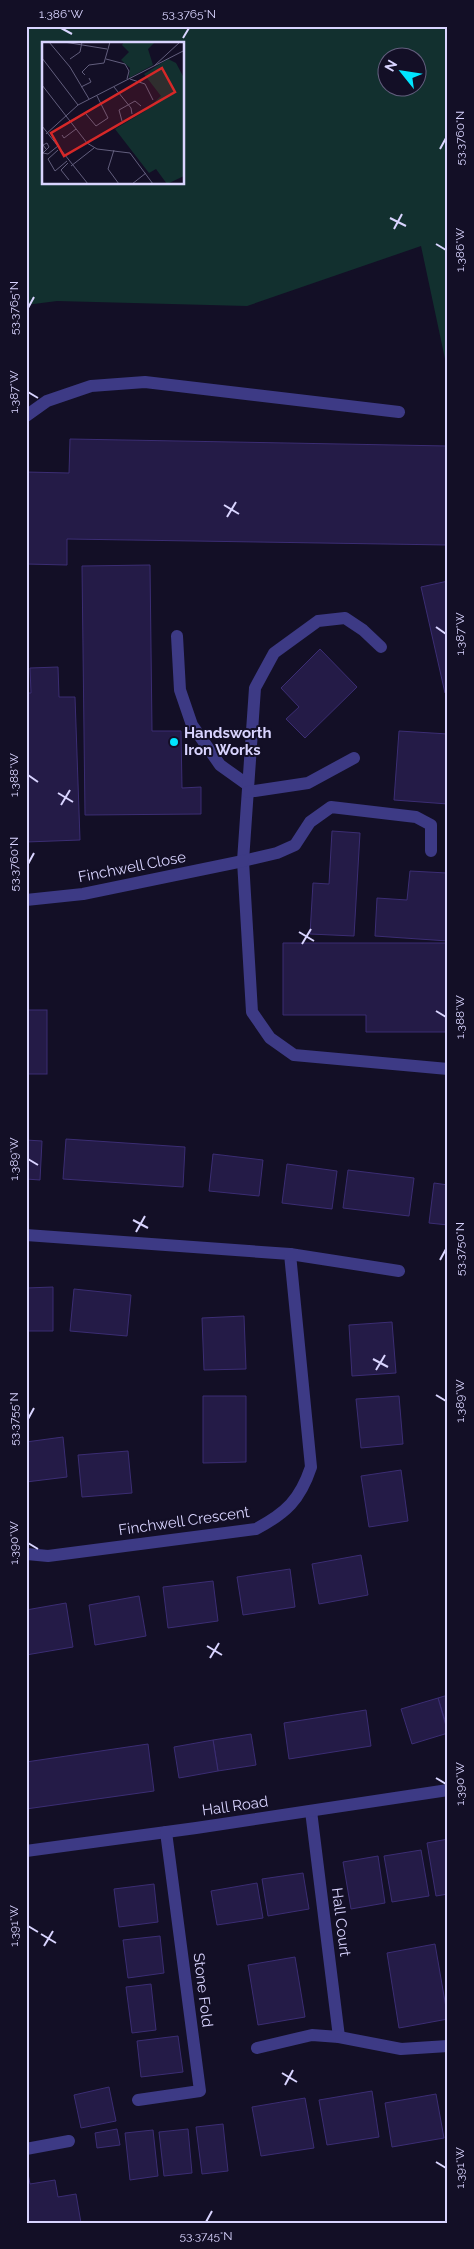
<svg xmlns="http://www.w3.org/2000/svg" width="474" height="2249" viewBox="0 0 474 2249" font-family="Raleway,sans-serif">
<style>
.green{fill:#12302f;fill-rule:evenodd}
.building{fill:#241b47;stroke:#3b2d73}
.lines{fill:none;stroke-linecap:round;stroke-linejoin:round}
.service{stroke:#3d3a85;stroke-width:12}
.minor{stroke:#3d3a85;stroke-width:12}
.ticks{fill:none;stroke:#d9d4ff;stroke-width:2}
.poi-dot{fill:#00e5ff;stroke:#130f26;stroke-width:2}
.labels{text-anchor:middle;stroke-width:4;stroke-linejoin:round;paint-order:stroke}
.poi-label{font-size:15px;font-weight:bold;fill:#d9d4ff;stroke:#130f26;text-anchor:start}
.street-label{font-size:15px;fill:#d9d4ff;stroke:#130f26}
.inset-road{fill:none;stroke:#625e7d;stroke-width:1}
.view{fill:#d62828;fill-opacity:0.15;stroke:#d62828;stroke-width:2.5}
.inset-edge{fill:none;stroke:#d9d4ff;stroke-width:2.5}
.neatline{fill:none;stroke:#d9d4ff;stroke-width:2}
.ticks-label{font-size:12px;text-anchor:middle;fill:#d9d4ff}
</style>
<rect width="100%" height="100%" fill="#130f26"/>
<path class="green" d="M26,26H448V373L421,246L247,306L57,301L26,305ZM44,44H184V184H44ZM386,58H416V88H386Z"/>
<g class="building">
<polygon points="70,439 448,446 448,545 67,539 67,565 26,564 26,472 69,473"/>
<polygon points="150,565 152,731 181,731 182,788 201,787 201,814 85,815 82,566"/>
<polygon points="448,581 448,692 445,693 421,587"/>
<polygon points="320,649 357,687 305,738 286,719 299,707 281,688"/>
<polygon points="58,667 59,697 75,697 80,840 26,842 26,693 31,693 30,668"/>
<polygon points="399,731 448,734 448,804 394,800"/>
<polygon points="332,831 360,833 354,936 310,934 313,883 329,884"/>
<polygon points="448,867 448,941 375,936 377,898 407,900 410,871 447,873"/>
<polygon points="283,943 448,943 448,1032 366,1032 366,1015 283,1015"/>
<rect x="26" y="1010" width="21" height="64"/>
<polygon points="66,1139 185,1147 183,1187 63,1179"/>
<polygon points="26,1140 42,1141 40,1180 26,1179"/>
<polygon points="213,1154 263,1160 259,1196 209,1191"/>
<polygon points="287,1164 337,1171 332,1209 282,1203"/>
<polygon points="348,1170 414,1178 409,1216 343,1208"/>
<polygon points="434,1183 448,1185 448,1225 429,1223"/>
<polygon points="53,1287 53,1331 26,1331 26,1288"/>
<polygon points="74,1289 131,1295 127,1336 70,1331"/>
<polygon points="244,1316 246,1369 204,1370 202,1318"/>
<polygon points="392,1322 396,1373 352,1376 349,1325"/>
<polygon points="203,1396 246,1396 246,1462 203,1463"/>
<polygon points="399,1396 403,1444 361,1448 356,1399"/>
<polygon points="63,1437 67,1477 26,1482 26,1442"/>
<polygon points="128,1451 132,1493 82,1497 78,1455"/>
<polygon points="401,1470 408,1521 369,1527 361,1476"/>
<polygon points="361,1555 368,1595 319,1604 312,1564"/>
<polygon points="290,1569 295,1607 243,1615 237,1577"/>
<polygon points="213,1581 218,1621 168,1628 163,1587"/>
<polygon points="139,1596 146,1636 95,1645 89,1605"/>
<polygon points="66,1603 73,1647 26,1655 26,1610"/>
<polygon points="448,1695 448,1730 438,1698"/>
<polygon points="438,1698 448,1733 412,1744 401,1709"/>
<polygon points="366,1710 371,1746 289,1759 284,1723"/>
<polygon points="251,1734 256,1765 218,1771 213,1740"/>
<polygon points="213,1740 218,1771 179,1778 174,1747"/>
<polygon points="148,1744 154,1791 26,1809 26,1762"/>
<polygon points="448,1839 448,1894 436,1896 427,1843"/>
<polygon points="421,1850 429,1896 392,1902 384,1856"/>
<polygon points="378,1856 385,1903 351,1909 343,1862"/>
<polygon points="303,1873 309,1909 268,1916 262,1879"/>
<polygon points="257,1883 263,1918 217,1925 211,1891"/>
<polygon points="154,1884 158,1922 119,1927 114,1889"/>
<polygon points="160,1936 164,1973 128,1978 123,1940"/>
<polygon points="435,1944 448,2019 399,2028 387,1953"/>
<polygon points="295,1957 305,2017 258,2025 248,1965"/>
<polygon points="151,1984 156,2030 132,2033 126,1987"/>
<polygon points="178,2036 183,2072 141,2077 137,2041"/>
<polygon points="109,2087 116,2121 81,2128 74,2095"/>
<polygon points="372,2091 379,2137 327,2145 319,2100"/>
<polygon points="436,2094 444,2138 392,2147 385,2103"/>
<polygon points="305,2098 314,2148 261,2156 252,2107"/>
<polygon points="223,2124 228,2171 202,2174 196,2127"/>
<polygon points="117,2129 120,2145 97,2148 95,2133"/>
<polygon points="188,2129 192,2173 164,2176 159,2132"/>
<polygon points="153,2130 158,2176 130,2180 125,2133"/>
<polygon points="26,2163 30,2184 55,2180 58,2197 76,2194 81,2223 26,2223"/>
</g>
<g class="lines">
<g class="service">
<polyline points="26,416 47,401 91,386 145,382 399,412"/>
<polyline points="177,636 180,690 192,725 220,765 248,785"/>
<polyline points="381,647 363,630 345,618 318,621 274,653 255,688 243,861 252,1012 270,1038 294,1055 448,1069"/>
<polyline points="248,792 308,783 354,758"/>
<polyline points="243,861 277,853 295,845 310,822 331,807 416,817 431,825 431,851"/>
<polyline points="26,2149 69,2141"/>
</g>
<g class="minor">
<polyline points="26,900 83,894 243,861"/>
<path d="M26,1235L290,1254L311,1467C300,1500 286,1513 256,1529L48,1556L27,1554"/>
<polyline points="290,1254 399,1271"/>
<polyline points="311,1811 339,2037"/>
<polyline points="26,1851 196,1828 448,1790"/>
<polyline points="257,2048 312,2035 339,2037 401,2049 448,2046"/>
<polyline points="138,2100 200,2091 166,1832"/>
</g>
</g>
<path class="ticks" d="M61,28L72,34M183,38L189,28M440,149L446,138M390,218L406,226M394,229L402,214M436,244L446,250M28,308L34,297M28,392L38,398M224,505L239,514M227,517L236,502M436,627L446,634M28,775L38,782M58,793L73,802M61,805L70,790M28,864L34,853M299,932L314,941M302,944L311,929M436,1011L446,1017M28,1159L38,1165M133,1220L148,1228M136,1232L145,1216M440,1260L446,1249M373,1359L388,1367M376,1370L385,1355M436,1395L446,1401M28,1419L34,1408M28,1543L38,1549M207,1646L222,1655M210,1658L219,1643M436,1778L446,1784M28,1926L38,1932M41,1934L56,1943M44,1946L53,1931M282,2073L297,2082M285,2085L293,2070M436,2162L446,2168M206,2222L212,2211"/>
<circle class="poi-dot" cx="174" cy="742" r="5"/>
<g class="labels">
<g class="poi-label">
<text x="184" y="738">Handsworth<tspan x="184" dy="17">Iron Works</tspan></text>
</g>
<g class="street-label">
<text transform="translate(132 867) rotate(-11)" y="5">Finchwell Close</text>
<text transform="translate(184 1521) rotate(-8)" y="5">Finchwell Crescent</text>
<text transform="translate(235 1806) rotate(-8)" y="5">Hall Road</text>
<text transform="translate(341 1922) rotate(83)" y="5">Hall Court</text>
<text transform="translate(203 1990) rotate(83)" y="5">Stone Fold</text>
</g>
</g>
<g transform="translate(42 42)">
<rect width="142" height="142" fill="#130f26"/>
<path d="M82,0H113L106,7L111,23L87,36L88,26L79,18L87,10L80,3ZM126,17L134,21L142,36V134L125,142L114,127L107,131L73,87L103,69L119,54L102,32Z" fill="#12302f"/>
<path class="inset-road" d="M7,0L28,25L47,57M22,0L65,7M0,16L36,63M28,17L38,10L40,0M64,17L83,22L87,29L85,37M112,24L138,0M43,33L40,30L47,23L62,21L68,0M88,37L103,42L111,58M0,43L45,101L55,107L88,111L111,142M39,45L49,40L47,36M72,45L89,66L90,72M44,72L54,84L66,76L55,54M80,79L77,68L93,59L99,64M0,84L46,142M4,92L36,63L143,8M20,93L22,96L34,87M16,108L6,117L13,129L25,119M72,108L66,127L77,142M1,111L7,105L5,101L1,103L4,107M1,111L6,112L16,104M26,121L19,128L27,138M29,124L52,106M90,142L104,131"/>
<path class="view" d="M120,26L133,50L22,114L9,91Z"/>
<rect width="142" height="142" class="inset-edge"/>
</g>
<rect width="474" height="2249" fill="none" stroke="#130f26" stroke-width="55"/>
<g transform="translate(402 72) rotate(300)"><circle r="24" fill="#130f26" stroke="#625e7d"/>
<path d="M0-4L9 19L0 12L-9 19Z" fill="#00e5ff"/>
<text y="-8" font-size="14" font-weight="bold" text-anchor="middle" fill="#d9d4ff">N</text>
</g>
<rect x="28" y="28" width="418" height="2194" class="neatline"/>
<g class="ticks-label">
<text x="61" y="18">1.386°W</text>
<text x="189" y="18">53.3765°N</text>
<text transform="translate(460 138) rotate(-90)" y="4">53.3760°N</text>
<text transform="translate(460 250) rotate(-90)" y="4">1.386°W</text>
<text transform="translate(14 308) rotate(-90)" y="4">53.3765°N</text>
<text transform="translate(14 392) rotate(-90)" y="4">1.387°W</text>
<text transform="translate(460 634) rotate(-90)" y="4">1.387°W</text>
<text transform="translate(14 775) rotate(-90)" y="4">1.388°W</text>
<text transform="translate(14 864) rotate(-90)" y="4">53.3760°N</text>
<text transform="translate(460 1017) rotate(-90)" y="4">1.388°W</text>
<text transform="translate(14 1159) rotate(-90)" y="4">1.389°W</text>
<text transform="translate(460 1249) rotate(-90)" y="4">53.3750°N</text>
<text transform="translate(460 1401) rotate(-90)" y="4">1.389°W</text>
<text transform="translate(14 1419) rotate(-90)" y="4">53.3755°N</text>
<text transform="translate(14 1543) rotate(-90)" y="4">1.390°W</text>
<text transform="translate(460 1784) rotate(-90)" y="4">1.390°W</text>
<text transform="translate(14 1926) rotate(-90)" y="4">1.391°W</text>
<text transform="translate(460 2168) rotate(-90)" y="4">1.391°W</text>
<text x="206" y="2240">53.3745°N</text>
</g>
</svg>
